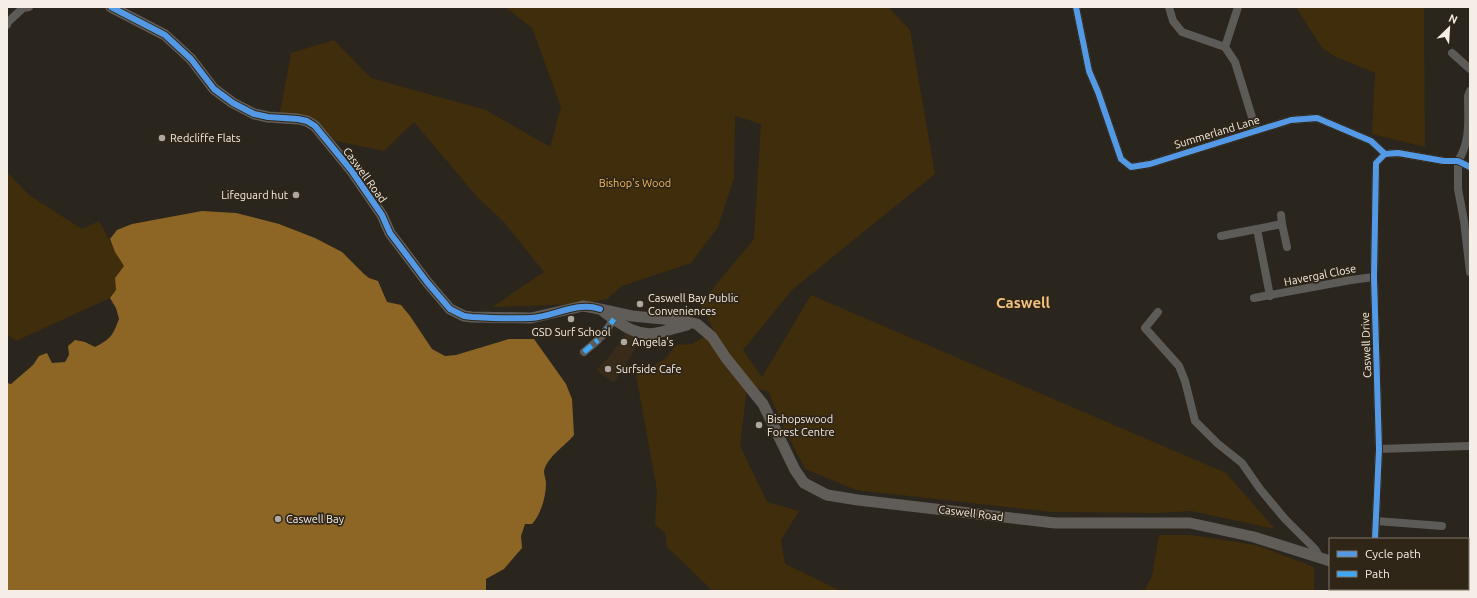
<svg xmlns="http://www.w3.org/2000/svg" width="1477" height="598" viewBox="0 0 1477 598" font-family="Ubuntu,sans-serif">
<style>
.built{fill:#382b1a}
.green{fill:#402d0c}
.water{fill:#8d6626}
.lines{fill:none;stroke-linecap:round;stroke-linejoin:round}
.street{stroke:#5d5b58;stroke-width:8}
.secondary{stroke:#605d59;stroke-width:11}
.quiet{stroke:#3fa9f5;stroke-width:5;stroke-dasharray:10 5;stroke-linecap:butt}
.cycleway-casing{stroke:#2f2618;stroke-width:8}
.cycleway{stroke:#5399e6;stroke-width:6}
.poi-dot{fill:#aea8a0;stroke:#2f2618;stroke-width:1.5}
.labels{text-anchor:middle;stroke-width:3.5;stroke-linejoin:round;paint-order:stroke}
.street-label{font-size:11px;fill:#f5eee6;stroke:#2f2618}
.poi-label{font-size:11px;fill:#f5eee6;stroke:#2f2618;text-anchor:start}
.park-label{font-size:11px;fill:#f5b85b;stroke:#2f2618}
.district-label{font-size:15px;font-weight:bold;fill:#f1c280;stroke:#2f2618}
</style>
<rect width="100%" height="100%" fill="#2a251d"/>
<polygon class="built" points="624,332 640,341 614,383 596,370 609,357 624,335"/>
<g class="green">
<polygon points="505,7 888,7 910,30 935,174 792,290 743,350 762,377 811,295 1226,473 1275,529 1191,511 1159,513 1052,512 856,490 805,469 783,426 768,391 747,387 740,446 767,502 799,511 781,540 785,564 841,591 713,591 667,547 665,533 655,525 657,490 636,375 666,358 676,345 692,344 714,331 700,304 754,239 761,124 735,116 734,178 718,227 691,263 622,286 607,299 583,304 492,307 544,272 503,221 478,198 414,122 384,151 336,141 319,124 280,113 291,53 334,40 371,78 486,110 550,147 561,107 532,28"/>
<polygon points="1296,7 1424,7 1425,147 1372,134 1375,73 1334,56 1322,48"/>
<path d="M7,172L29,195L82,229L99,221C108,236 114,252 124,266L115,278L116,290L110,298L16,341L7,334Z"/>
<polygon points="1159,535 1191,535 1256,545 1314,567 1314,591 1144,591 1152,576"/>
</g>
<path class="water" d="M202,211L236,213L279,224L315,238L342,252L364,274L369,278L378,281L387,302L401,305L410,316L432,349L445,356L456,355L509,339H534L566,384L572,399L574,435C565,446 547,457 544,471C544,475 546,480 546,483C546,497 541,514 532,524H525L521,536L522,548L504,569L486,579V591H7V383L11,384L33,365L39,356L47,353L52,363L65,362L69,355L68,346L75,340L85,342L95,347C111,339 113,335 119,319L116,308L110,298L116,290L115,278L124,266L115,252L110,239L117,230L132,224Z"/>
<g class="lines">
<g class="street">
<polyline points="1076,7 1089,71 1098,92 1121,159 1131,167 1150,164 1291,120 1317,118 1371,141 1385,154 1398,153 1444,161 1458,161 1470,167"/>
<polyline points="1169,7 1173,21 1182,32 1225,47"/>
<polyline points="1238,7 1225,47 1235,62 1256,130"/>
<polyline points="7,25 8,22 23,8 29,7"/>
<polyline points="1452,53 1470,69"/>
<polyline points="1458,161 1458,189 1464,221 1470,272"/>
<path d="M1458,161C1471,141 1468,119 1468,96L1470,91"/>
<polyline points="1281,215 1282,224"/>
<polyline points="1221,236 1257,229"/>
<polyline points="1270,296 1257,229 1282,224 1287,247"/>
<polyline points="1254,298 1351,280 1374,277"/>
<polyline points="1158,312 1145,328 1179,366 1185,381 1195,421 1217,443 1242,463 1260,489 1285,519 1315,549 1321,559"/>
<polyline points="602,336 614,319"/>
<polyline points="584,352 598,340"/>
<polyline points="1379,449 1470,446"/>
<polyline points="1376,521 1442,526"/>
<polyline points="1375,539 1379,449 1374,277 1376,163 1385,154"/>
</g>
<g class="secondary">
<polyline points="111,7 165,35 191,59 214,89 233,103 254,114 268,117 298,119 307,121 315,126 351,170 382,215 390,233 427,282 450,309 464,316 472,317 531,318 583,306 595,308 632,316 684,321 697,324 712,337 726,358 763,404 795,470 804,483 827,495 858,500 1055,523 1190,523 1254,537 1330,561"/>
<path d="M604,312C620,323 635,337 657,333C667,331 677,327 687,325"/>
<polyline points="1468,582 1470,582"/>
</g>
<g class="quiet">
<polyline points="602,336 614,319"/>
<polyline points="584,352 598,340"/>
</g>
<defs>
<g id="cycleway">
<path d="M111,7L165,35L191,59L214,89L233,103L254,114L268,117L298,119L307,121L315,126L351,170L382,215L390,233L427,282L450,309L464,316L472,317C491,318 511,319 531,318C554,317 576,301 600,309"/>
<polyline points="1076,7 1089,71 1098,92 1121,159 1131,167 1150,164 1291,120 1317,118 1371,141 1385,154 1398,153 1444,161 1458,161 1470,167"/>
<polyline points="1375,539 1379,449 1374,277 1376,163 1385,154"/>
</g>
</defs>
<use href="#cycleway" class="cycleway-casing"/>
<use href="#cycleway" class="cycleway"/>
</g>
<g class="poi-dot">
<circle cx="162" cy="138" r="4"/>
<circle cx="296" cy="195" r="4"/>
<circle cx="640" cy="304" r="4"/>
<circle cx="571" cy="319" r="4"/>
<circle cx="624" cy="342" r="4"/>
<circle cx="608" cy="369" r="4"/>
<circle cx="759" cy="425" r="4"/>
<circle cx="278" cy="519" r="4"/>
</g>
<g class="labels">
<g class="street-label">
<text transform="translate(1217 132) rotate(-17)" y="4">Summerland Lane</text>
<text transform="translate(365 175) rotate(54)" y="4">Caswell Road</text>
<text transform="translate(1320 275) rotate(-11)" y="4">Havergal Close</text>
<text transform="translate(1366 345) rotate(-92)" y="4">Caswell Drive</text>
<text transform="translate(971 513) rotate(7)" y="4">Caswell Road</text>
</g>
<g class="poi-label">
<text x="170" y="142">Redcliffe Flats</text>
<text x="288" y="199" text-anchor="end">Lifeguard hut</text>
<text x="648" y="302">Caswell Bay Public<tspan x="648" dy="13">Conveniences</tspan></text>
<text x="571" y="336" text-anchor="middle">GSD Surf School</text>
<text x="632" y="346">Angela's</text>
<text x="616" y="373">Surfside Cafe</text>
<text x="767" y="423">Bishopswood<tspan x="767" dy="13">Forest Centre</tspan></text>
<text x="286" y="523">Caswell Bay</text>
</g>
<g class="park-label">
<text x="635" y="187">Bishop's Wood</text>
</g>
<g class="district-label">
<text x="1023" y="308">Caswell</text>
</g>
</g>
<rect width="1477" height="598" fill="none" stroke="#f5eee6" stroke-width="16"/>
<rect x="1329" y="538" width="140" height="52" fill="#2f2618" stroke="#7e766a"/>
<rect x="1337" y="551" width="20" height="6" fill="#5399e6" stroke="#7e766a"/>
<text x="1365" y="558" font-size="12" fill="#f5eee6">Cycle path</text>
<rect x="1337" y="571" width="20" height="6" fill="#3fa9f5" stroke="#7e766a"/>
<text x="1365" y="578" font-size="12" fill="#f5eee6">Path</text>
<g transform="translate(1449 28) rotate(25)" stroke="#2f2618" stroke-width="3" paint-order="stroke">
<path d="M0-3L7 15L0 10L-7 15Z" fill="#f5eee6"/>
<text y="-6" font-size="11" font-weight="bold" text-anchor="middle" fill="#f5eee6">N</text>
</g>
</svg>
